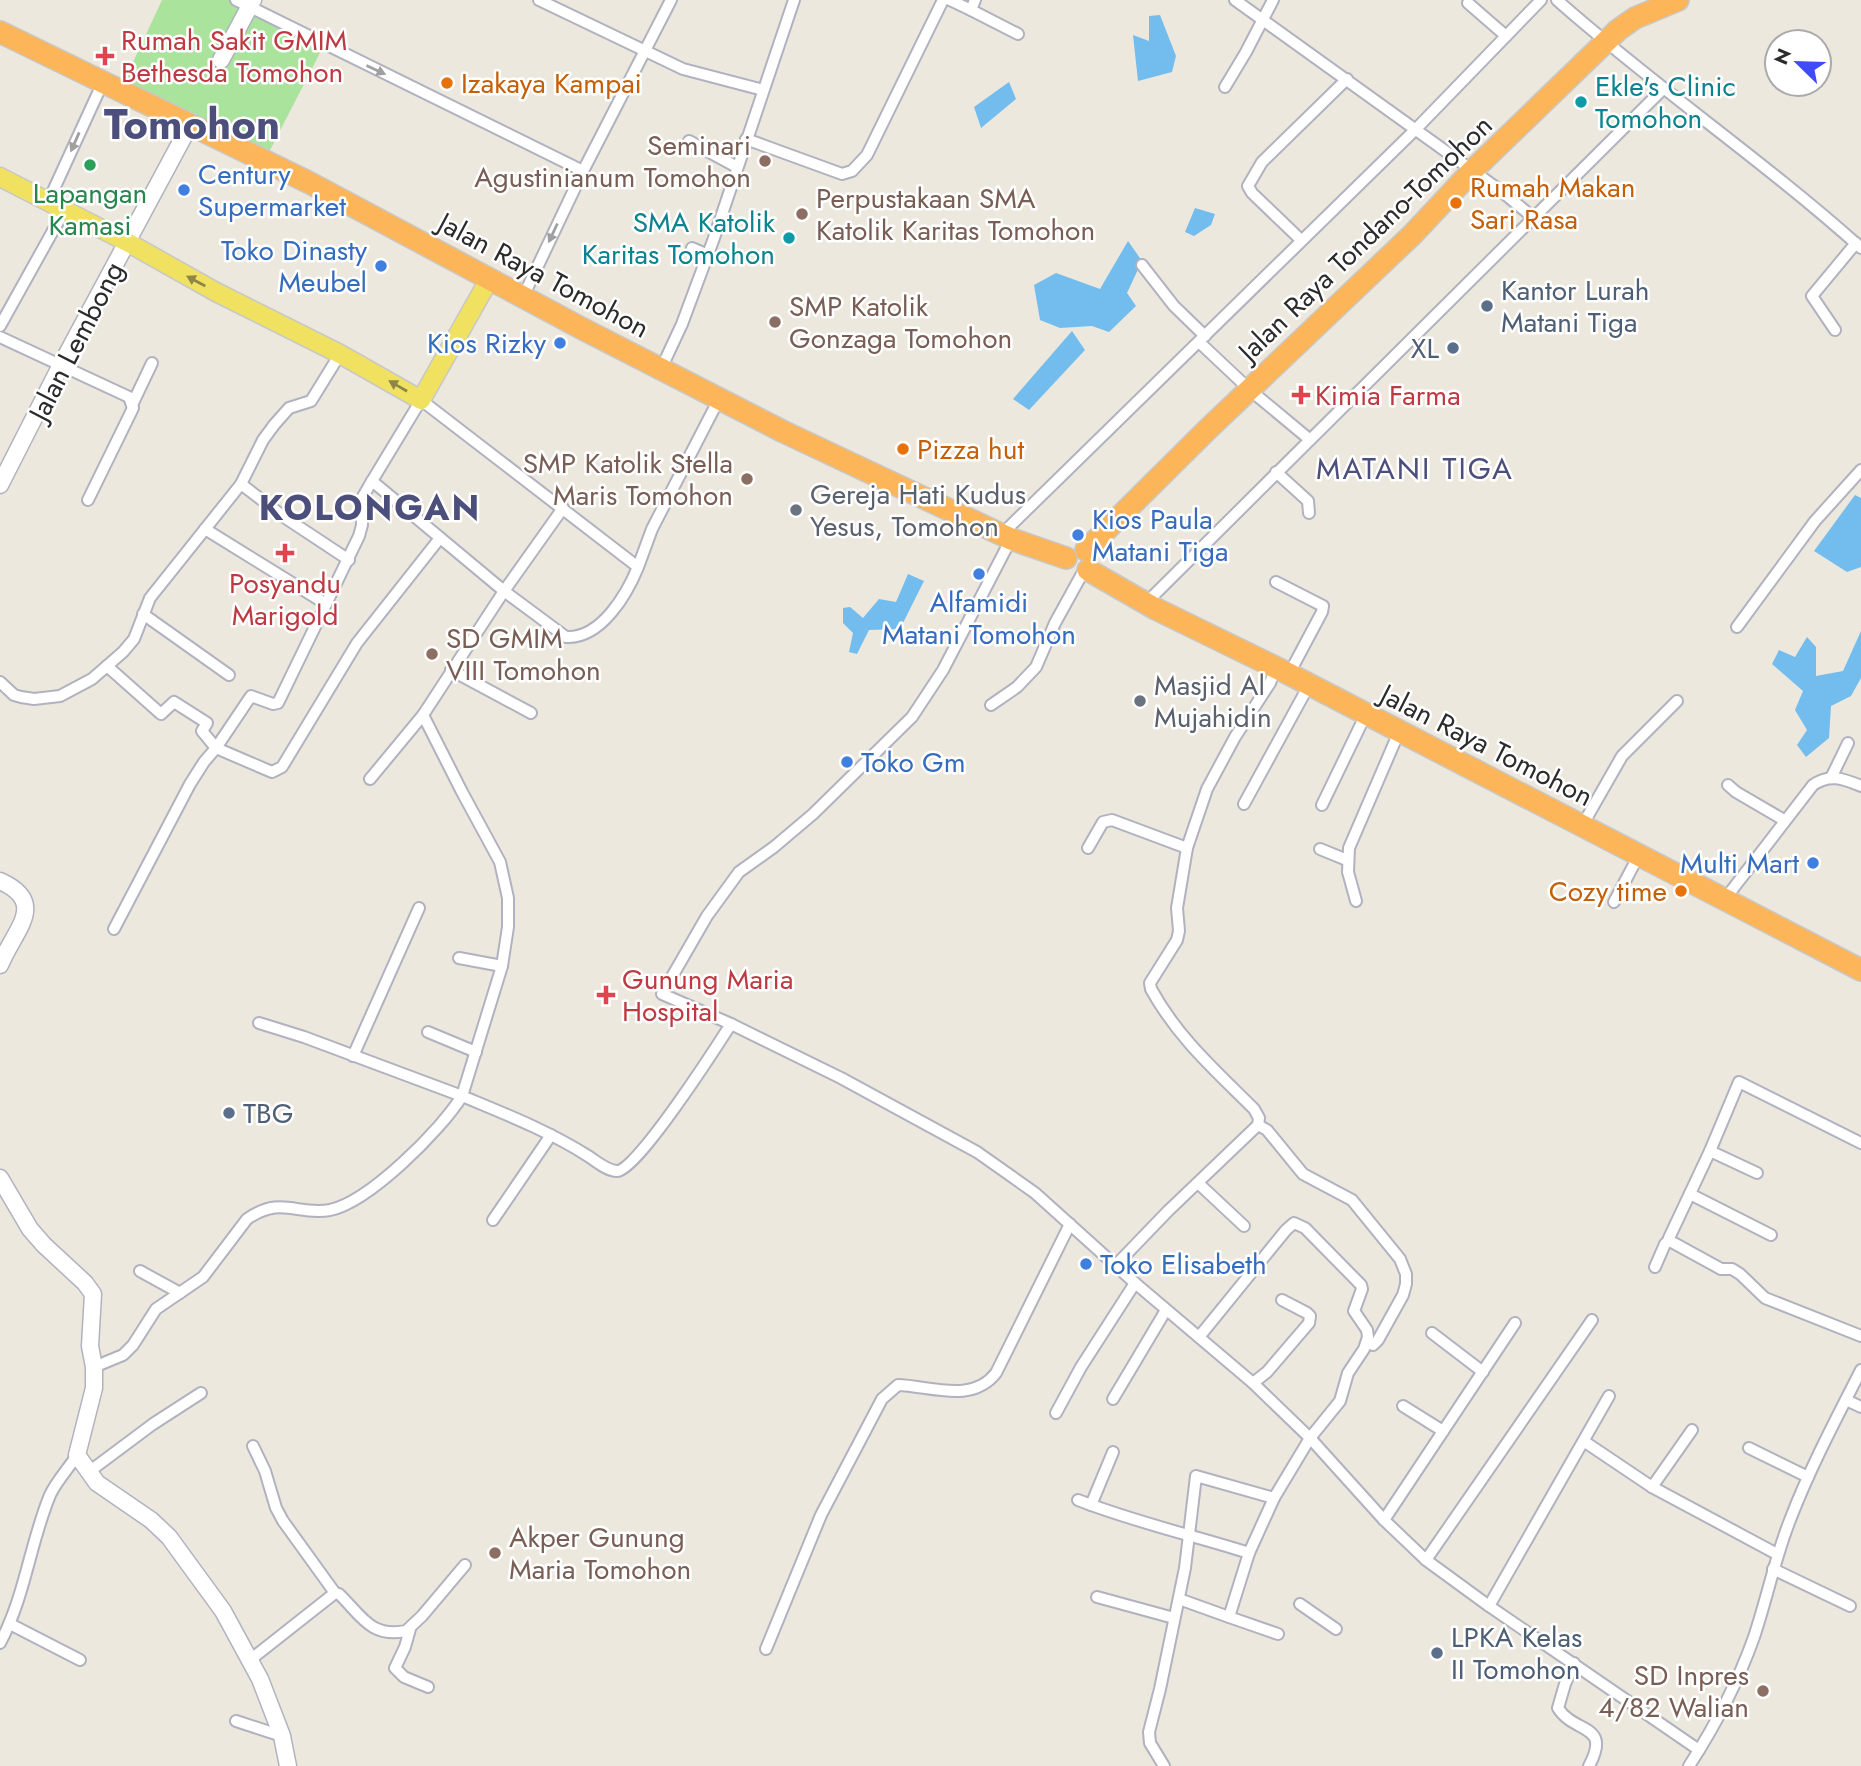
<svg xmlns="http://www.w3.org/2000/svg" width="1861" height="1766" viewBox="0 0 1861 1766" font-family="Jost,sans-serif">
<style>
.green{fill:#aae39b}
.water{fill:#72bdee}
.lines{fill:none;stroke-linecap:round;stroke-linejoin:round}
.street-casing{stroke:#b1b2bf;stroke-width:14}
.secondary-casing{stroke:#b1b2bf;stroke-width:19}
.primary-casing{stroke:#c8c8c8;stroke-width:21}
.highway-casing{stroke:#c8c8c8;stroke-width:24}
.street{stroke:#fff;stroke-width:10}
.secondary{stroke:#fff;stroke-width:16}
.primary{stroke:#f0e160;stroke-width:18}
.highway{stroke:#fdb559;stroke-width:21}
.oneway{fill:#a0a0a0}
.oneway2{fill:#8e8646}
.health-dot{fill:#e0444e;stroke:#fff;stroke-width:2.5}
.food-dot{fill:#e8710a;stroke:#fff;stroke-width:2.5}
.culture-dot{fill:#0f9aa8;stroke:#fff;stroke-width:2.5}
.education-dot{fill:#8d6e63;stroke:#fff;stroke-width:2.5}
.leisure-dot{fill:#2e9e5b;stroke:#fff;stroke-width:2.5}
.shop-dot{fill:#3f7fe0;stroke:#fff;stroke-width:2.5}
.service-dot{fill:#5c6f8a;stroke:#fff;stroke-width:2.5}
.worship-dot{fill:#6b7280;stroke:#fff;stroke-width:2.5}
.labels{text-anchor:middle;stroke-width:5;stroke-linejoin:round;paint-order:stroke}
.health-label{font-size:28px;fill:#be3a42;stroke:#fff;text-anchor:start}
.food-label{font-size:28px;fill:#c56008;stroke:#fff;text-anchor:start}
.culture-label{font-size:28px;fill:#0d838f;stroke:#fff;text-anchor:start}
.education-label{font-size:28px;fill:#785e54;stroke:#fff;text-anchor:start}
.shop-label{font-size:28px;fill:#366cbe;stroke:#fff;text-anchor:start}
.leisure-label{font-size:28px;fill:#27864d;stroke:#fff}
.street-label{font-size:28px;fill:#2b2b2b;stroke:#fff}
.service-label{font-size:28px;fill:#4e5e75;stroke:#fff;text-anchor:start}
.worship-label{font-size:28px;fill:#5b616d;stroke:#fff;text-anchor:start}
.neighbourhood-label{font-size:30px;letter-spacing:2px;fill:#4c4e7c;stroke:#fff}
.district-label{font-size:35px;font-weight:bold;letter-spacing:2px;fill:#4c4e7c;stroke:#fff}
.town-label{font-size:42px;font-weight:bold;fill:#4c4e7c;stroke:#fff}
</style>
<rect width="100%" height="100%" fill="#ede8de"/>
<polygon class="green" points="162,0 236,0 324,45 265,160 120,90"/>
<g class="water">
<polygon points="1160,15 1176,56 1172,72 1138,81 1133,35 1149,41 1149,16"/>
<polygon points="1009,82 1016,99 981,128 974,107"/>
<polygon points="1195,208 1215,214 1211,225 1194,236 1185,232"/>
<polygon points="1128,241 1142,261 1127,293 1136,306 1109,332 1092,326 1060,328 1040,320 1034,285 1056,273 1100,289"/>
<polygon points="1072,331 1085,350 1029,410 1013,399"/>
<polygon points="1855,495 1861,498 1861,567 1847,572 1814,551"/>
<polygon points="908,574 924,581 900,629 869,630 857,654 849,652 853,633 843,623 843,608 850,607 863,618 879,599 896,602"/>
<polygon points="1861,631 1861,678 1851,696 1831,706 1829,738 1806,757 1797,745 1807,730 1795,710 1803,691 1772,664 1779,650 1795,657 1807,637 1816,647 1816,676 1843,671"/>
</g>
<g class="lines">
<defs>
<g id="street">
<polyline points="236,0 583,171"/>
<polyline points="539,0 683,69 763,90"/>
<polyline points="950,0 971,10 975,0"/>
<polyline points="1235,0 1501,191 1535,219"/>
<path d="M1557,0C1655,87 1764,161 1861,248"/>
<polyline points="1468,3 1506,36"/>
<polyline points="971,10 1018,34"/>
<polyline points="1225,87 1246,52 1273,0"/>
<polyline points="746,139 842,174 852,171 867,155 943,0"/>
<polyline points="689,141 737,167"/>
<polyline points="48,202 103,82"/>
<polyline points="1301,240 1252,193 1248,186 1262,162 1347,79"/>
<polyline points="692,248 708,255"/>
<polyline points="1142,265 1174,306 1205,336"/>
<polyline points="523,297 583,171 671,0"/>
<polyline points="0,326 64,211"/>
<polyline points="1835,330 1812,296 1856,243"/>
<polyline points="0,337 129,397 133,408 88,500"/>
<polyline points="1199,342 1250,390 1309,439"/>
<polyline points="661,369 682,324 714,238 794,0"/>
<polyline points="132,405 152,363"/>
<polyline points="1276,472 1308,501 1309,513"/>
<polyline points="241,484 284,517 349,560"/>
<path d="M563,508L504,591L423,715L462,792L500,862L508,898V927L502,966L462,1096C505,1114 549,1131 588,1156C596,1161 607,1171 617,1171C636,1172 717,1046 731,1024"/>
<polyline points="205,529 326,604"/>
<polyline points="1002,534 1416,129 1541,0"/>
<polyline points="1011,539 943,670 912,717 813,814 774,847 739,872 707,916 662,994 731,1024 841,1078 977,1152 1004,1171 1035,1193 1135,1283 1253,1383 1310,1438 1384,1520 1426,1560 1489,1606 1699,1750"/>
<path d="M638,567C627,594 601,639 566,637L504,591L372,481L421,400L638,567L652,529L719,399"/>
<polyline points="1276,582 1323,606 1322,612 1289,674"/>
<polyline points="1146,603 1663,89"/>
<polyline points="143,614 229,675"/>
<polyline points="1737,627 1815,521 1861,470"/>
<polyline points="107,666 161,714 174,702 207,723 202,731 216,748 251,696 273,704 278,703 359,536 362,525 361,500 372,481"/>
<polyline points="451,670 531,713"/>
<polyline points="0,682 14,695 21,697 34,699 60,696 92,679 123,652 134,639 150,598 241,484 263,440 274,425 289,408 311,401 340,354"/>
<polyline points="991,705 1017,687 1036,667 1055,623 1082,574"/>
<polyline points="1831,778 1848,743"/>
<polyline points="370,779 423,715"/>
<polyline points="1728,785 1736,792 1784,820"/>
<polyline points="1244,804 1309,685"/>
<polyline points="1322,805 1366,714"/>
<polyline points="1582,826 1622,756 1677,701"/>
<polyline points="1088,848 1103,822 1112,820 1187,848"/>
<polyline points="1320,849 1347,860"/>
<path d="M1725,899L1813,785C1830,773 1844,779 1861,786"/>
<polyline points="1356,901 1348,872 1349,848 1399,732"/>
<polyline points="1614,902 1639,855"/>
<polyline points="114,929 190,784 204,762 216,748 272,772 282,767 357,643 440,538"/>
<polyline points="459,958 502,966"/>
<polyline points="428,1032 476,1052"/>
<polyline points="353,1056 419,908"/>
<polyline points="1258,1125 1267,1130 1303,1174 1352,1200 1400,1259 1406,1274 1406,1284 1403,1295 1378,1340 1373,1345 1367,1343"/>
<polyline points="1861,1143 1739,1082 1710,1151 1669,1238 1670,1241 1721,1269 1732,1269 1740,1274 1765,1298 1861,1336"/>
<polyline points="1710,1151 1757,1173"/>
<polyline points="1198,1183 1244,1226"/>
<polyline points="1690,1194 1771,1235"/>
<polyline points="493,1220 551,1135"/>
<path d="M1115,1266L1168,1211L1258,1125L1259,1118L1254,1109C1215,1070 1178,1038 1151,989L1150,983L1177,940L1179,931L1177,908L1187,848L1207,789L1235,737L1270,683L1276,667"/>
<polyline points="1655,1267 1665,1244 1669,1240"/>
<polyline points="140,1271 180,1293"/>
<polyline points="1432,1333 1483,1372"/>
<polyline points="1199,1337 1286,1230 1294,1223 1305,1228 1361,1285 1362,1289 1354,1311 1367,1330 1368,1337 1364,1349 1348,1373 1340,1401 1310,1438 1274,1498 1249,1553 1229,1617 1278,1634"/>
<path d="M94,1367L123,1355L133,1345L156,1309L203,1277L247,1219C282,1195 297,1216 330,1210C369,1202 441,1130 462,1096L304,1037L259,1023"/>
<polyline points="1253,1383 1267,1372 1309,1323 1310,1316 1307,1313 1282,1300"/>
<polyline points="1113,1399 1166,1310"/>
<polyline points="1846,1400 1861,1407"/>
<polyline points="1403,1406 1443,1431"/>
<polyline points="1056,1413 1081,1367 1135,1283"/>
<polyline points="1692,1430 1652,1487 1777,1554"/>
<polyline points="1585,1442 1652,1487"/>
<polyline points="253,1446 265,1471 276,1508 283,1521 335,1593"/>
<polyline points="1749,1448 1808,1477"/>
<polyline points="90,1471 153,1424 201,1393"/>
<path d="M1078,1500C1134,1522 1192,1535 1249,1553"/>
<polyline points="1091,1505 1113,1452"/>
<polyline points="1384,1520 1515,1323"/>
<polyline points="1426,1560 1592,1320"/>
<polyline points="1773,1569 1850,1606"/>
<polyline points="1097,1597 1174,1618"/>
<polyline points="1179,1599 1229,1617"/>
<polyline points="1300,1604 1336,1629"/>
<polyline points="1489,1606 1609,1396"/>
<polyline points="10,1624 80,1660"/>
<polyline points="410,1629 405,1647 395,1668 404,1677 428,1687"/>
<path d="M0,1643C25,1597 30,1543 50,1495C57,1480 69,1468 77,1455"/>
<path d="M766,1649L821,1515L882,1399L898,1385C930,1386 972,1404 996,1373L1070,1224"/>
<path d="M250,1660L335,1593L339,1594C361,1615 370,1638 406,1631L422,1616L465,1565"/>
<path d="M1574,1663L1565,1684L1558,1708C1574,1734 1612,1723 1589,1766"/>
<polyline points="236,1721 282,1736"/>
<polyline points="1164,1766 1150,1743 1149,1732 1160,1689 1185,1568 1196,1476 1274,1498"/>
<path d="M1689,1766C1715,1726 1738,1682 1754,1637C1767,1598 1775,1558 1790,1520C1810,1468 1836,1419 1861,1370"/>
</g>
<g id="secondary">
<polyline points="221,60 253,0"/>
<polyline points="0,485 61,365 191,123"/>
<path d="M0,881C49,903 14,930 0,965"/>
<polyline points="0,1178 30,1229 44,1245 85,1283 93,1294 90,1346 94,1367 94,1388 77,1455 97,1483 151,1520 169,1537 223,1611 260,1679 282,1736 288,1766"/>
</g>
<polyline id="primary" points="0,177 127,242 216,292 340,354 421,400 490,278"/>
<g id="highway">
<polyline points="0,32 310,183 581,328 784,432 1011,539 1066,558"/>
<polyline points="1086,550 1208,429 1413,234 1472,171 1618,30 1635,18 1678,0"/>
<polyline points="1088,570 1156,609 1289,674 1861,970"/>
</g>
</defs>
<use href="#street" class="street-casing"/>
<use href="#secondary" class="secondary-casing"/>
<use href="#primary" class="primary-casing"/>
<use href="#highway" class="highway-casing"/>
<use href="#street" class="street"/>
<use href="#secondary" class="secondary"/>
<use href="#primary" class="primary"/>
<use href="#highway" class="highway"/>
</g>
<defs><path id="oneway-solid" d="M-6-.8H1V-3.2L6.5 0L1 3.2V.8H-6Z" transform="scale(1.75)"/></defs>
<g class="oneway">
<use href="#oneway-solid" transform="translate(376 70) rotate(25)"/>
<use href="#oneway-solid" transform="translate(75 142) rotate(114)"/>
<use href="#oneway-solid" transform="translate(553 233) rotate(115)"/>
</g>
<g class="oneway2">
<use href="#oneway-solid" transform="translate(196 281) rotate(-152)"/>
<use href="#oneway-solid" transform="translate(398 386) rotate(-150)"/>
</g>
<g class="health-dot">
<path d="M101.5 45.5h7v7h7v7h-7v7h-7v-7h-7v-7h7z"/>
<path d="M1297.5 384.5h7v7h7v7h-7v7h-7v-7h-7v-7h7z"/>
<path d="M281.5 542.5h7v7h7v7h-7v7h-7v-7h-7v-7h7z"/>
<path d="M602.5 984.5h7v7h7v7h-7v7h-7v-7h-7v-7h7z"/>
</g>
<g class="food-dot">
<circle cx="447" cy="83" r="7"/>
<circle cx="1456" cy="203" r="7"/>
<circle cx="903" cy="449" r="7"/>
<circle cx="1681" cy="891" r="7"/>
</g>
<g class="culture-dot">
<circle cx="1581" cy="102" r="7"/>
<circle cx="789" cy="238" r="7"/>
</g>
<g class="education-dot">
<circle cx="765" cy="161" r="7"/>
<circle cx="802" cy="214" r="7"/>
<circle cx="775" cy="322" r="7"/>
<circle cx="747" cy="479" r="7"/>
<circle cx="432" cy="654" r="7"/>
<circle cx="495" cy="1553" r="7"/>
<circle cx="1763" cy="1691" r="7"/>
</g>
<circle class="leisure-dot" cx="90" cy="165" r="7"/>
<g class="shop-dot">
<circle cx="184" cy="190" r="7"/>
<circle cx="381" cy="266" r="7"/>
<circle cx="560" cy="343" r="7"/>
<circle cx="1078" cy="535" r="7"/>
<circle cx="979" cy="574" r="7"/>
<circle cx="847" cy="762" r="7"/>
<circle cx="1813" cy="863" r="7"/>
<circle cx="1086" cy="1264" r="7"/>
</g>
<g class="service-dot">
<circle cx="1487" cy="306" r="7"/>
<circle cx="1453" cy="348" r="7"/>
<circle cx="229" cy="1113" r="7"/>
<circle cx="1437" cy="1653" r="7"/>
</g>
<g class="worship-dot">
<circle cx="796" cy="510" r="7"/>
<circle cx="1140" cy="701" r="7"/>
</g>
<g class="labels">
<g class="health-label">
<text x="121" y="50">Rumah Sakit GMIM<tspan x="121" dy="32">Bethesda Tomohon</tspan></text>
<text x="1315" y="405">Kimia Farma</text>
<text x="285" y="593" text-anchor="middle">Posyandu<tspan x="285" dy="32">Marigold</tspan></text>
<text x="622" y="989">Gunung Maria<tspan x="622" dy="32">Hospital</tspan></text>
</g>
<g class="food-label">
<text x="461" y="93">Izakaya Kampai</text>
<text x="1470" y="197">Rumah Makan<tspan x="1470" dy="32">Sari Rasa</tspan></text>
<text x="917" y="459">Pizza hut</text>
<text x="1667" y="901" text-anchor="end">Cozy time</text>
</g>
<g class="culture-label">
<text x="1595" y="96">Ekle's Clinic<tspan x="1595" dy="32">Tomohon</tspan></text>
<text x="775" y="232" text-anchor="end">SMA Katolik<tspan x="775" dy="32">Karitas Tomohon</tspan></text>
</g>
<g class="education-label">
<text x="751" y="155" text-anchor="end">Seminari<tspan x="751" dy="32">Agustinianum Tomohon</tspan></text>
<text x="816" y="208">Perpustakaan SMA<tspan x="816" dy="32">Katolik Karitas Tomohon</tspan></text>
<text x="789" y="316">SMP Katolik<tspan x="789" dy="32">Gonzaga Tomohon</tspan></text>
<text x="733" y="473" text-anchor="end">SMP Katolik Stella<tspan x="733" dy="32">Maris Tomohon</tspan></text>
<text x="446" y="648">SD GMIM<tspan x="446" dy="32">VIII Tomohon</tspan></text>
<text x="509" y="1547">Akper Gunung<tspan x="509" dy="32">Maria Tomohon</tspan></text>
<text x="1749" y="1685" text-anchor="end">SD Inpres<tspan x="1749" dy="32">4/82 Walian</tspan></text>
</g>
<g class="shop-label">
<text x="198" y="184">Century<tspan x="198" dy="32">Supermarket</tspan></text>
<text x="367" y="260" text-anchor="end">Toko Dinasty<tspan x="367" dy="32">Meubel</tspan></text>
<text x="546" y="353" text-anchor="end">Kios Rizky</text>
<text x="1092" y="529">Kios Paula<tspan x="1092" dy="32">Matani Tiga</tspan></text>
<text x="979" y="612" text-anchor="middle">Alfamidi<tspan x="979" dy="32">Matani Tomohon</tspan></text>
<text x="861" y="772">Toko Gm</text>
<text x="1799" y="873" text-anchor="end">Multi Mart</text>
<text x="1100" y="1274">Toko Elisabeth</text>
</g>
<g class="leisure-label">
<text x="90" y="203">Lapangan<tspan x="90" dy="32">Kamasi</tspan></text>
</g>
<g class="street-label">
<text transform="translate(1365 238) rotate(-44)" y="10">Jalan Raya Tondano-Tomohon</text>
<text transform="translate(544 275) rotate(28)" y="10">Jalan Raya Tomohon</text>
<text transform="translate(76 341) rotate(-63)" y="10">Jalan Lembong</text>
<text transform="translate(1487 745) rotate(27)" y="10">Jalan Raya Tomohon</text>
</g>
<g class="service-label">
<text x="1501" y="300">Kantor Lurah<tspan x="1501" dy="32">Matani Tiga</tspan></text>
<text x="1439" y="358" text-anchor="end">XL</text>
<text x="243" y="1123">TBG</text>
<text x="1451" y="1647">LPKA Kelas<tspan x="1451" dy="32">II Tomohon</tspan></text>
</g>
<g class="worship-label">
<text x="810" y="504">Gereja Hati Kudus<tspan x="810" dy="32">Yesus, Tomohon</tspan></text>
<text x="1154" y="695">Masjid Al<tspan x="1154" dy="32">Mujahidin</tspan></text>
</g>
<g class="neighbourhood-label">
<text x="1415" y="479">MATANI TIGA</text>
</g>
<g class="district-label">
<text x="370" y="520">KOLONGAN</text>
</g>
<g class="town-label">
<text x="192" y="139">Tomohon</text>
</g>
</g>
<g transform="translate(1798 63) rotate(293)"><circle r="33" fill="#ffffff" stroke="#aaaaaa" stroke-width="2"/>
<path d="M0-5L12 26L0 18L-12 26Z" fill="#3f4af8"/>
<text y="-10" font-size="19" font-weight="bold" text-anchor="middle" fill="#2b2b2b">N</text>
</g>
</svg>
